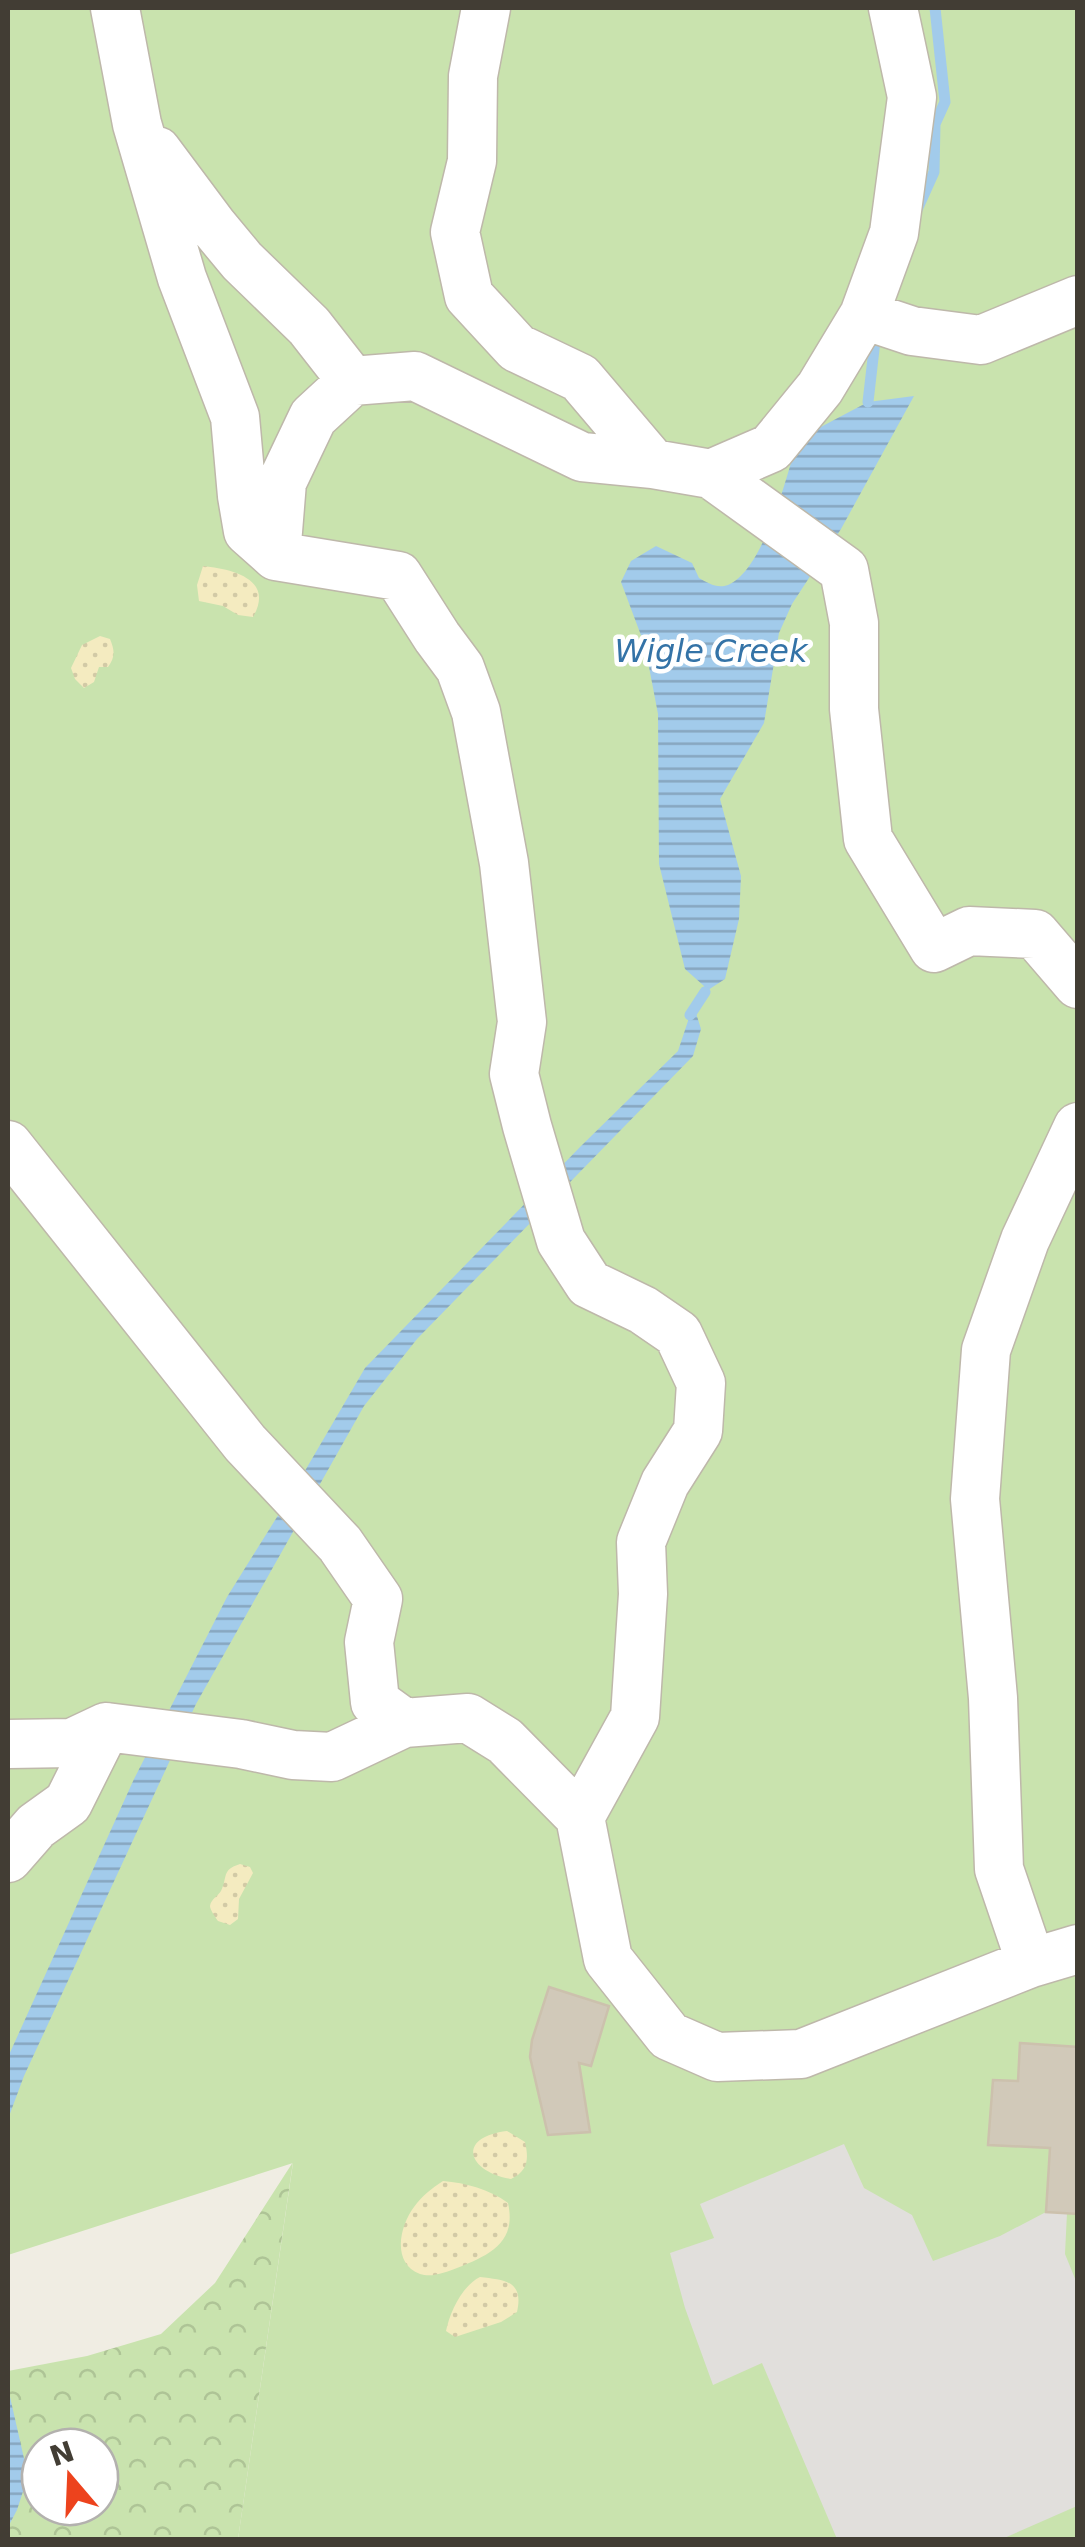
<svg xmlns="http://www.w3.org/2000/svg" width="1085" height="2547" font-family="'DejaVu Sans',sans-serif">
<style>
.grass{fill:#c9e3ae}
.forest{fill:url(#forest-crowns);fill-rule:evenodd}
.sand{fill:url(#sand-dots)}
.parking{fill:#e1dfdc}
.water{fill:url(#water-rules)}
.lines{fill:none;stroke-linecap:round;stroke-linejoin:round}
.stream{stroke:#a2cbeb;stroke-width:11}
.building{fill:#d1c9b9;stroke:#ccc1ad;stroke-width:2.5}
.minor-casing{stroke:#beb8aa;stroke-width:51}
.minor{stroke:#fff;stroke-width:48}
.labels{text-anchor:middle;stroke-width:9;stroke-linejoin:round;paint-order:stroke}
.water-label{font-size:32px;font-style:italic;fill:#3473a7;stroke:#fff}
</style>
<defs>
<pattern id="forest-crowns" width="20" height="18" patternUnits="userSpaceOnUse" patternTransform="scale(2.5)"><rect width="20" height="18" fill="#c9e3ae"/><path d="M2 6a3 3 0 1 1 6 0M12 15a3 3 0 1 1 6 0" fill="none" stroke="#aec496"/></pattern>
<pattern id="sand-dots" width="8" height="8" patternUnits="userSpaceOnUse" patternTransform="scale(2.5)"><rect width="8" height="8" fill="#f4ebc0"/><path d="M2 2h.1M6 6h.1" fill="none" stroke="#d2caa6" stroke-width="1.8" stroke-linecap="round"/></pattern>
<pattern id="water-rules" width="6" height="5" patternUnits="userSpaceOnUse" patternTransform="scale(2.5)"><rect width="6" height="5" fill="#a2cbeb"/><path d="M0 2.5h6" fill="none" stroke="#86a6bf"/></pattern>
</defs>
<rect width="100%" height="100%" fill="#f0ede3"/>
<!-- grass -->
<path class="grass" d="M8,8H1077V2539H238L293,2163L8,2255Z"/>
<!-- forest -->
<path class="forest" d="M293,2162L238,2539L8,2540V2371L87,2356L161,2334L215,2283ZM40,2447H100V2507H40Z"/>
<!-- sand -->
<path class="sand" d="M203,566C232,569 275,579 253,617L238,615L223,606L199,601L197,585Z
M100,636L110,639C115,651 115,657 108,667H99L94,682L84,688L75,679L71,668L82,645Z
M240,1864L250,1867L253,1873L239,1899L238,1919L230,1925L218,1921C216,1918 210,1910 210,1906C211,1899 218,1896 221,1891C228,1877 221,1870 240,1864Z
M507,2131L525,2142C529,2159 528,2171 511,2179C466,2171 457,2137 507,2131Z
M443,2181C466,2183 489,2189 508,2203C517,2243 489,2255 457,2268C446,2272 432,2278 420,2274C391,2263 400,2225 414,2207C422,2196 432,2188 443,2181Z
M480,2277C505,2280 524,2281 517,2312L501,2322L455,2337L446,2331C450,2312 462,2286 480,2277Z"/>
<!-- parking -->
<path class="parking" d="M844,2144L864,2188L912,2215L933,2261L1000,2236L1046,2212L1067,2213L1065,2254L1078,2286L1077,2506L1002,2539H837L762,2363L713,2385L685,2308L670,2253L714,2238L700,2204Z"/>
<!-- water -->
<path class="water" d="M914,396L841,529L792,604L779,633L764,723L720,799L741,876L739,919L725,979L705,992L704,986L685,969L659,864L658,714L645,646L621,582L631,561L656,546L692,563L699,578C708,583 717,589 728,585C764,570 787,475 798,439L868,402Z
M696,1013L701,1029L693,1056L417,1339L364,1406L196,1704L24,2076L8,2119V2057L134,1779L227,1597L292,1493L365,1368L581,1146L678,1051L690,1015Z
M8,2388L28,2476L17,2510L8,2527Z"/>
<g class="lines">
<!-- stream -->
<path class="stream" d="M916,212L934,172L935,124L945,102L935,8
M868,402L876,332
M690,1015L705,992"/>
</g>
<!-- building -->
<path class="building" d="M549,1987L609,2006L591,2066L579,2063L590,2132L548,2135L530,2057L532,2040Z
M1020,2043L1078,2047V2214L1046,2212L1050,2148L988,2145L993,2080L1018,2081Z"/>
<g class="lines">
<defs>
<path id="minor" d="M115,8L137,124L182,278L235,417L242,496L248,531L276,556L398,576L437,637L460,668L476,712L504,863L522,1022L514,1074L527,1126L561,1241L589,1284L643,1310L678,1334L701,1383L698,1431L665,1483L641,1542L643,1594L635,1717L580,1817
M486,8L473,76L472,161L455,232L469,296L517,348L580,378L653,464L711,474L844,570L854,623V709L868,839L934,948L969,931L1035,934L1078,984
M157,151L213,226L242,261L309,326L352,381
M864,315L912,331L981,340L1078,300
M711,474L771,448L820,388L864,315L894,233L912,97L893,8
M276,556L282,482L313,417L352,381L415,376L582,457L653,464
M8,1145L245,1443L340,1544L378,1599L369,1642L375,1702L404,1723
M8,1744L72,1743L106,1727
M8,1858L36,1826L68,1803L106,1727L241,1744L293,1755L332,1757L404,1723L468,1718L505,1741L580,1817L608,1959L669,2036L717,2057L801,2054L1031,1963L1078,1949
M1031,1963L999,1869L993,1698L975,1499L986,1350L1025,1240L1078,1127"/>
</defs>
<!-- minor casing -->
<use href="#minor" class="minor-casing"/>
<!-- minor -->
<use href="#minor" class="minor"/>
</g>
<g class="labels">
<!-- water labels -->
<g class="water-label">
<text x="711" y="662">Wigle Creek</text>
</g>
</g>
<!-- border -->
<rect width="1085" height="2547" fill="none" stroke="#423d34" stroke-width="20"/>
<!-- north arrow -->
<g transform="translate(70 2477) rotate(341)"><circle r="48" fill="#ffffff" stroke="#b3b1ae" stroke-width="2.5"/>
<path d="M0-8L18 38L0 25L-18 38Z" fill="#ed431d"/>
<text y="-15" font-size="28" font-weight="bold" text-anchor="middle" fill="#423d34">N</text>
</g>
</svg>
